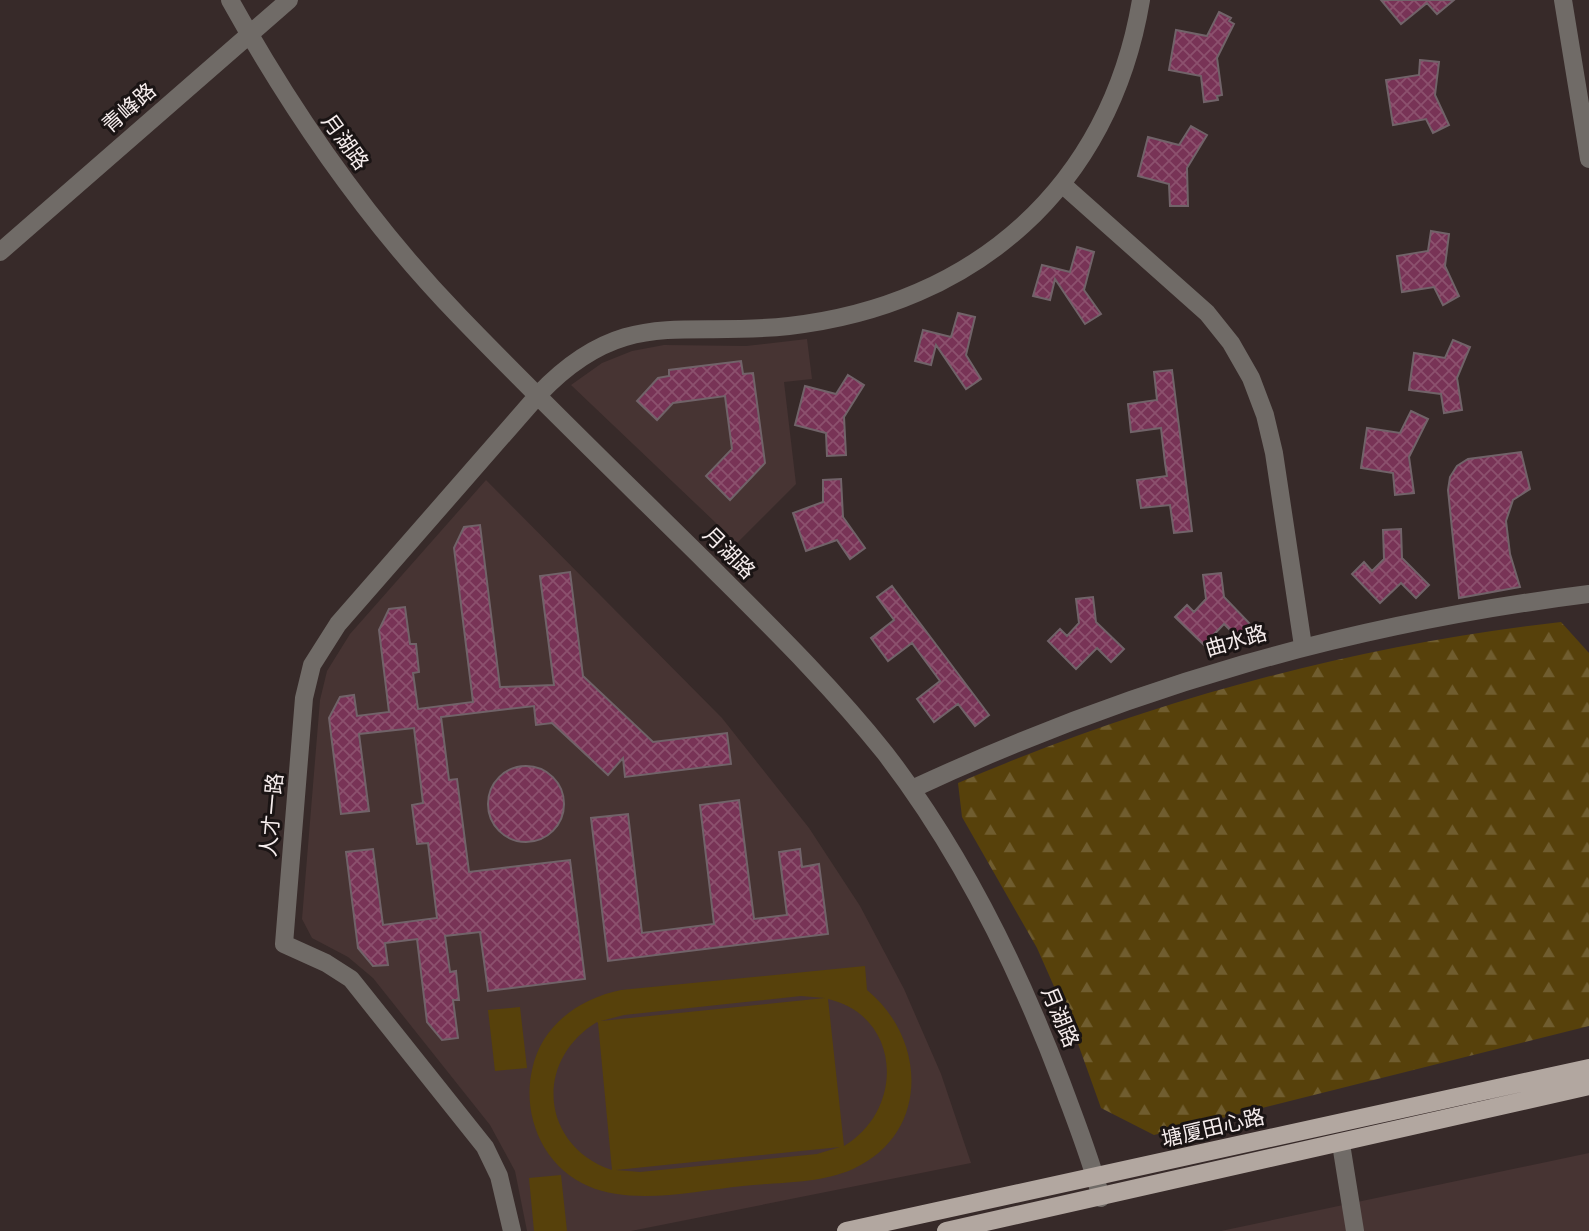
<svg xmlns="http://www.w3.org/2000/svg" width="1589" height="1231" font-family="'Titillium Web','Noto Sans SC',sans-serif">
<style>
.built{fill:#473433}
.forest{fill:url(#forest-firs)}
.park{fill:#57410b;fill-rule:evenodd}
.building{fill:url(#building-cross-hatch);stroke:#716369;stroke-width:2}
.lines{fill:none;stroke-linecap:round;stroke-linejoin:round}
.minor{stroke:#706b67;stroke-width:18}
.major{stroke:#b2a7a0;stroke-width:18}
.labels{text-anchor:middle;stroke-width:6;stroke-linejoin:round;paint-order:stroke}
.street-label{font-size:21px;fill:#f5ecec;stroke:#1a1414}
</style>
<defs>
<pattern id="forest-firs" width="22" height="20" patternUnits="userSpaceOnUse" patternTransform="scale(1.75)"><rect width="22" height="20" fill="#57410b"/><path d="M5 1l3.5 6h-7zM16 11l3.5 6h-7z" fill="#705d2f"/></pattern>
<pattern id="building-cross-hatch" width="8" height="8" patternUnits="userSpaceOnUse" patternTransform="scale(1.75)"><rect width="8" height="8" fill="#783356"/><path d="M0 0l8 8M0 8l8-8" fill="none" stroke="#8c516e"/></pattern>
</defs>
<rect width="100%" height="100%" fill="#372a29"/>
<!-- built -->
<path class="built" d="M807,339L812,379L784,382L796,484L737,543L571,385L602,363L632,351L664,345L746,346Z
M486,480L722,718L809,828L860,906L904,989L941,1074L971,1163L631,1231H527L515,1171L490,1125L373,978L348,957L312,938L302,919L320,700L327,671L350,634Z
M1589,1153V1231H1221Z"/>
<!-- forest -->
<path class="forest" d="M1561,622L1589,653V1026L1154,1135L1101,1108L1072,1027L1037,948L962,817L958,783C1152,700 1352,646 1561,622Z"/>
<!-- park -->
<path class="park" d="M865,966L867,990C927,1039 930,1134 853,1169C820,1184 778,1182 743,1186C675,1193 587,1218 544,1147C531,1124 526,1097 532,1070C541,1026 578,999 621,990ZM801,996L825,998L601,1021L624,1015ZM828,999C902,1016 905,1110 844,1146ZM597,1022L598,1023L612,1170C541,1146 533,1061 597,1022ZM840,1147L817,1154L640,1172L616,1170Z
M520,1007L527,1068L495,1071L488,1010Z
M561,1175L567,1231H534L529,1178Z"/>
<!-- building -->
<path class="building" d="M1381,0H1454L1437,14L1427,3L1401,24Z
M1219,12L1231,18L1229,21L1234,24L1217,58L1222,95L1217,96L1218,100L1204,102L1201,76L1169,70L1176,30L1207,36Z
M1420,60L1439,62L1435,95L1449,125L1433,133L1426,119L1393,125L1386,80L1419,75Z
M1191,126L1207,135L1187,168L1188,206H1170L1169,184L1138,176L1148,137L1179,145Z
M1431,231L1449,234L1445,266L1459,296L1443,305L1434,287L1402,292L1397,256L1428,251Z
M1077,247L1094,252L1084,290L1101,314L1085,324L1055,279L1050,300L1033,296L1042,265L1070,272Z
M958,313L975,317L966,355L981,379L966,389L936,345L931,365L915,361L923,330L951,337Z
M1453,340L1470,347L1457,378L1462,410L1444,413L1441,394L1409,390L1414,353L1445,358Z
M741,361L743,374L753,373L765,463L730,500L706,476L732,449L725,396L673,403L657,420L637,401L658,378L669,376V370Z
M1172,370L1192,531L1174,533L1170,505L1141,508L1137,480L1167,476L1165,463L1161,428L1131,432L1128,404L1157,400L1154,372Z
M848,375L864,385L844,417L846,455L827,456L826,433L795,425L805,386L836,394Z
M1411,411L1428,419L1409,457L1414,493L1395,495L1393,473L1361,468L1367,428L1400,433Z
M1521,452L1530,489L1513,500L1506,521L1510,554L1520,587L1459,598L1448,490L1450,477L1457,466L1468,459Z
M841,479L843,517L865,548L850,559L837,540L806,551L793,513L823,502V480Z
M480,525L500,687L554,685L540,576L570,572L583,676L653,742L727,733L731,764L625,777L623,758L608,775L552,723L536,725L534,706L441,717L449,780L457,779L469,872L570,860L585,979L488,991L480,932L445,936L450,972L456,971L459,1000H453L458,1038L442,1040L427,1022L417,939L385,943L388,965L373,966L358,948L346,852L373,849L383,925L437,918L428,843L417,844L412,805L423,803L414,728L359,734L369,811L341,814L329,718L340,697L354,695L357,716L389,712L379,630L389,609L405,607L410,644H416L419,672L413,673L418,709L473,702L454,548L464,527Z
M1401,529L1402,558L1429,585L1416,598L1401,583L1380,603L1352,574L1364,562L1372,571L1384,559L1383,530Z
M1221,573L1224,597L1251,625L1238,638L1224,624L1204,645L1175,617L1187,605L1194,612L1206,599L1203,575Z
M892,586L989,715L975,726L958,704L934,722L917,699L940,681L912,643L888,661L871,638L894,620L877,597Z
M1093,597L1096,622L1124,649L1111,662L1097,648L1076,669L1048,641L1060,629L1067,636L1079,623L1076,599Z
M488 804a38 38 0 1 1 76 0a38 38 0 1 1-76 0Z
M739,800L754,919L787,915L779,852L800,849L802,867L819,864L828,934L608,961L591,818L628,814L642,933L714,924L700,805Z"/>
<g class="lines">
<!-- minor -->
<path class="minor" d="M230,0C294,115 367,221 459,316C539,399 623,480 705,561C767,623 830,684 885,753C962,853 1018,967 1062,1084C1076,1122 1091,1159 1101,1198
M1563,0L1589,159
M1062,184L1207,313L1231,343L1251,378L1265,415L1274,453L1303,646
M0,252L289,0
M912,789C1131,687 1349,624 1589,594
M1341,1144L1355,1231
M512,1231L499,1176L485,1147L351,979L326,963L284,944L304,698L312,665L338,624L539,394C624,305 682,338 789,326C975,305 1110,186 1141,0"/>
<!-- major -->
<path class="major" d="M846,1231L1589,1068
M946,1231L1589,1086"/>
</g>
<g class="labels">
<!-- street labels -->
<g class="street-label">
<text transform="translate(129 108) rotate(-41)" y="7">青峰路</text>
<text transform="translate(345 142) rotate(54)" y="7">月湖路</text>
<text transform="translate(729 553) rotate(45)" y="7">月湖路</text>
<text transform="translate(1236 641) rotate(-16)" y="7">曲水路</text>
<text transform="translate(272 815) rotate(-85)" y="7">人才一路</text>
<text transform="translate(1060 1017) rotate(67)" y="7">月湖路</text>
<text transform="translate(1213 1128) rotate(-13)" y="7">塘厦田心路</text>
</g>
</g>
</svg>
